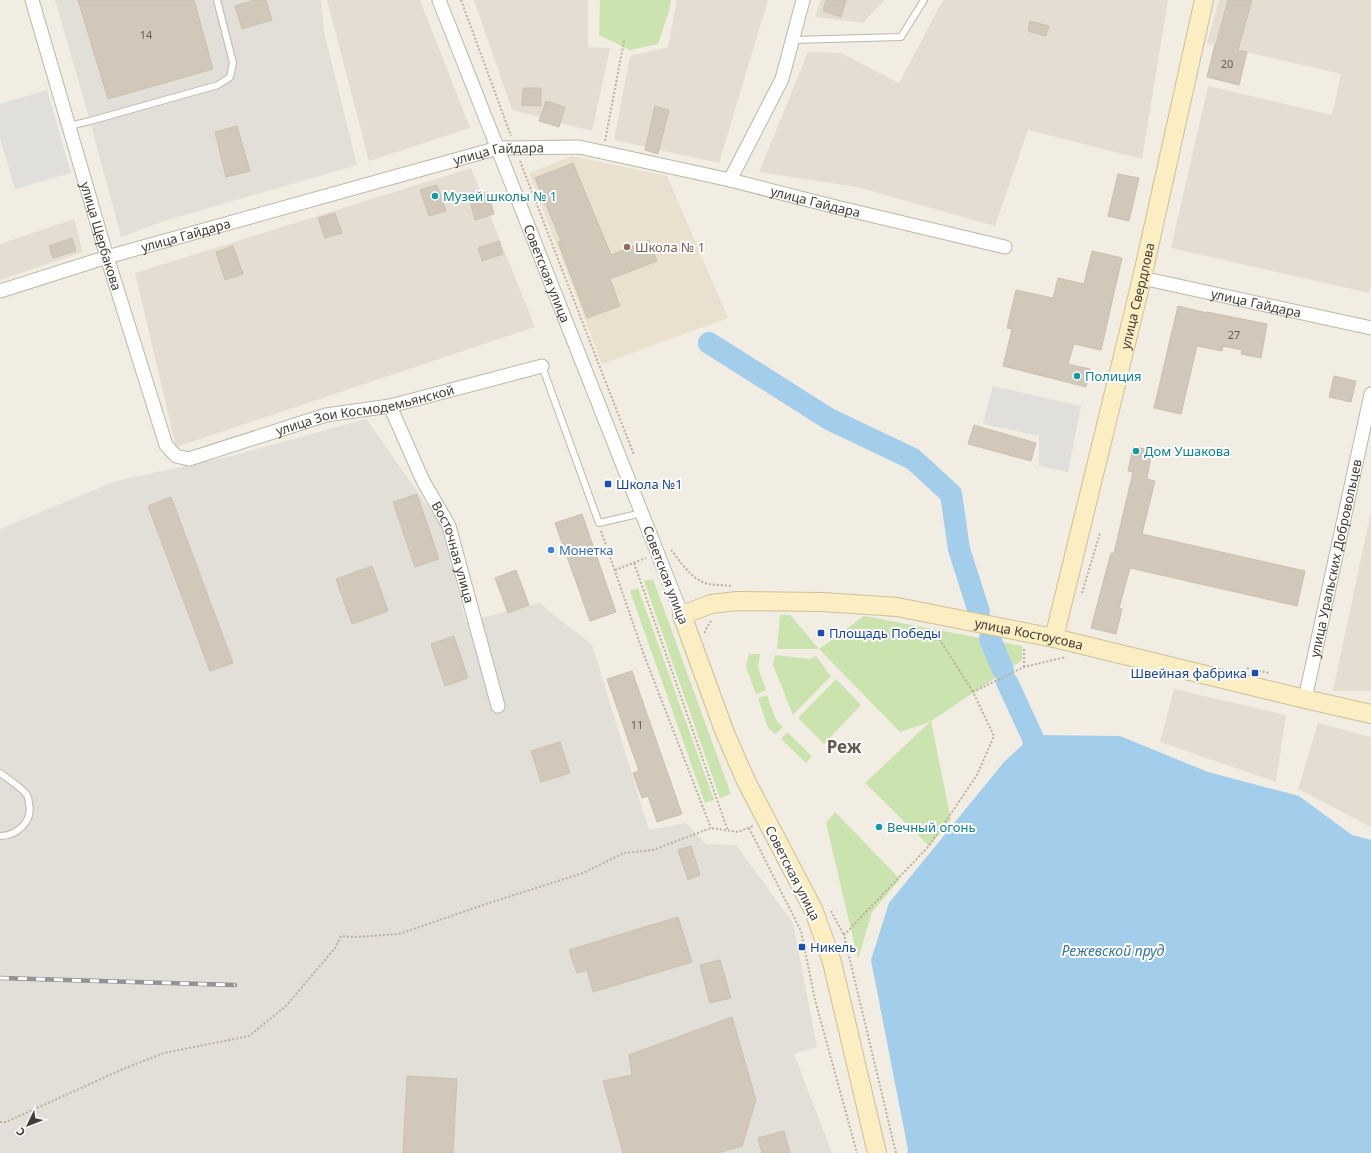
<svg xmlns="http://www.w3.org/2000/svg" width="1371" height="1153" font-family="'Noto Sans',sans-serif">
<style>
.residential{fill:#e4ded2}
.industrial{fill:#e2ded8}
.education{fill:#e9e1ce}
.green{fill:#cbe3ae}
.parking{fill:#e1dfdc}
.water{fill:#a2cdeb}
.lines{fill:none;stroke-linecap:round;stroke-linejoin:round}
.river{stroke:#a2cdeb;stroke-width:22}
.building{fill:#d1c8b9;stroke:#ccc0ad}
.lane-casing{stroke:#beb7aa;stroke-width:8}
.street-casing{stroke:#beb7aa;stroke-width:15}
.secondary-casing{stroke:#cec096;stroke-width:20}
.path{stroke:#bcb099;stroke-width:2;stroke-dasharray:2 2;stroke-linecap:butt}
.lane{stroke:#fff;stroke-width:6}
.street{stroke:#fff;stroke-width:13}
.secondary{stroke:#fbeec3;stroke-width:18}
.rail-casing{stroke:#939393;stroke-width:4.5}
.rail{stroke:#fff;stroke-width:3;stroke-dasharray:9;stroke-linecap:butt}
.culture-dot{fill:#0f9aa8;stroke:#fff;stroke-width:1.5}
.education-dot{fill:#8d6e63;stroke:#fff;stroke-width:1.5}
.transit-dot{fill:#1a4fb4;stroke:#fff;stroke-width:1.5}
.shop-dot{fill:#3f7fe0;stroke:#fff;stroke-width:1.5}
.labels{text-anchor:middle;stroke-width:4;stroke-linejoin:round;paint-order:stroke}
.number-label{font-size:11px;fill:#666055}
.street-label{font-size:13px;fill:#423d34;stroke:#fff}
.culture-label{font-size:13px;fill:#0d838f;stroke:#fff;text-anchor:start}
.education-label{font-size:13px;fill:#785e54;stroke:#fff;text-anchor:start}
.transit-label{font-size:13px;fill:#164399;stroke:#fff;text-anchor:start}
.shop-label{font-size:13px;fill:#366cbe;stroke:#fff;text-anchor:start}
.water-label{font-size:14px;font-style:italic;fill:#3476a7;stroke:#fff}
.district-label{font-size:17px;font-weight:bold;fill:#645a4c;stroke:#fff}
</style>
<rect width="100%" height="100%" fill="#f1ede3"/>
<!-- residential -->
<path class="residential" d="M327,0H420L470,128L369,161Z
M474,0H588V47L610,48L592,131L512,110Z
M677,0H768L719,163L614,140L630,56L668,47Z
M821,0H884L863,23L815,17Z
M943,0H1168L1142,159L1028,130L995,226L857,187L759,172L808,52L841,53L899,83Z
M1219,0H1371V285L1369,293L1171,248L1208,86L1332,115L1341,74L1207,43Z
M471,168L535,327L176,447L135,273Z
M74,219L83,252L0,280V244Z
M1371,511V691H1333Z
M1174,689L1286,715L1276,782L1160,742Z
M1318,723L1371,737V827L1298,789Z"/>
<!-- industrial -->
<path class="industrial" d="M55,0H321L324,32L357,165L164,221L121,237L90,121Z
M366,419L441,525L466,622L539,603L592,645L649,830L686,823L706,844L736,845L793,923L817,1047L794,1054L832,1153H0V529L116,481L231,456Z"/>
<!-- education -->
<path class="education" d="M572,156L667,176L728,318L602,364L529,173Z"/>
<!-- green -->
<path class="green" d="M600,0H671L669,11L658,44L630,50L599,35Z
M653,579L731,794L720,798L644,581Z
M638,588L714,800L705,803L630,591Z
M780,615H790L819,649L864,616L1022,646V660L931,721L951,820L929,846L865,783L930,722L900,732L819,649H777Z
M749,654H760L758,667L766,690L756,694L746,667Z
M775,655L810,659L816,656L831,676L793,715L773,665Z
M836,679L861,705L824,744L798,718Z
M767,695L776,720L783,727L775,734L768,728L758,698Z
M787,732L812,756L806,763L781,739Z
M835,812L900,879L872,912L858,959L826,823Z"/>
<!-- parking -->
<path class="parking" d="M47,90L71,173L15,189L0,138V104Z
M993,386L1081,406L1068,472L1039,466V436L983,424Z"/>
<!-- water -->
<path class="water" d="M1033,735L1120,736L1208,772L1299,796L1352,835L1371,840V1153H907L908,1150L871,960L889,903L1004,762Z"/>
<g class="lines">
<!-- river -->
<path class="river" d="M709,343L829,419L913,459L951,494L959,549L979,612
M990,639L1003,670
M1007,682L1032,736L1040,764"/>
</g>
<!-- building -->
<path class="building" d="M78,0H194L213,69L108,99Z
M254,0H266L272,20L242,29L235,6Z
M826,0H846L841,17L823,11Z
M1228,0H1252L1238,50L1247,52L1239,85L1207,77L1215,44H1216Z
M1030,21L1049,26L1046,36L1028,31Z
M523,88H541V106L522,105Z
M546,101L565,107L559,127L539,121Z
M655,106L669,110L658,154L645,150Z
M237,126L250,171L226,177L215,132Z
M573,163L611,255L649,240L657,261L610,279L620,306L587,318L558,242L561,241L535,178Z
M1118,174L1139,178L1129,221L1108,216Z
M437,185L446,211L429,216L420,190Z
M488,192L494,214L475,220L469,198Z
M335,213L342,233L325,238L318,218Z
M72,238L76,251L53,258L49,246Z
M499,241L503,254L482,261L478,248Z
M233,246L243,274L225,280L216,252Z
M1092,251L1122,258L1101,350L1074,344L1068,364L1090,369L1086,387L1003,366L1012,329L1007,328L1016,290L1053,298L1058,278L1084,284Z
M1178,306L1207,313V312L1267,324L1261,358L1241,354L1242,350L1223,346L1222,351L1197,346L1181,414L1154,408Z
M1334,376L1356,381L1351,402L1329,397Z
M974,425L1036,443L1031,461L968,444Z
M1133,447L1152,450L1147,479L1155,481L1142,534L1305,571L1297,606L1130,568L1119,608L1122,609L1116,634L1091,628L1111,553H1114L1133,472L1128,471Z
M417,494L439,559L415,567L393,502Z
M171,497L233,663L210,671L148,506Z
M582,514L616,612L590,621L555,523Z
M372,566L388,611L352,624L336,579Z
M516,570L529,605L508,613L495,578Z
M454,636L468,678L445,686L431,644Z
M632,671L682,814L657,822L648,796L642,798L633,773L639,771L607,679Z
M560,742L570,773L541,782L531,751Z
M691,846L700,875L688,880L678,850Z
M678,917L692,962L593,992L587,970L577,973L569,950Z
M720,960L731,998L710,1003L700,965Z
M732,1017L756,1100L742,1146L718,1153H623L603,1081L632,1075L629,1055Z
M407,1076L457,1079L453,1153H403Z
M784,1131L790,1153H762L758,1138Z"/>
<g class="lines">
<defs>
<path id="lane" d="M792,40L901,37L924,0
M69,126L90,121L218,85L230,77L233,63L217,0
M542,366L599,523L642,513
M0,773C7,778 22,788 27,795C28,797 29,801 29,804C33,821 17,836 0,836"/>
<g id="street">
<path id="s1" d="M32,0L107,257L166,445L176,456L189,459L326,415L390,406L542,366"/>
<path id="s2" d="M439,0L682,615"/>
<path d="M730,180L782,79L803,0"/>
<path id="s3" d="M1142,278L1371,328"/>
<path id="s4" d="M0,291L107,257L498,148L579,147L730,180L832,206L1005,247"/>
<path id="s5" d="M390,406L423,481L449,526L498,706"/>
<path id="s6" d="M1305,699L1371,394"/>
</g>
<g id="secondary">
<path id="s7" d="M1054,638L1142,278L1204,0"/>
<path id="s8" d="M877,1153L832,962L814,911L746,781L725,733L682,615L711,604L737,601L823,602L897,607L1054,638L1305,699L1371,714"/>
</g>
</defs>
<!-- lane casing -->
<use href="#lane" class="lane-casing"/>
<!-- street casing -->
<use href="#street" class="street-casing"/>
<!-- secondary casing -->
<use href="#secondary" class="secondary-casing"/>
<!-- path -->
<path class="path" d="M461,0L511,136
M605,141L624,41
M520,161L634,455
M601,531L644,655L711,828
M671,550C681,562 692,581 709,584C716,585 724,585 731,586
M634,563L728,831
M615,570L646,558
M1082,593L1100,533
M933,629L973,692
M705,633V631L711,621
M1024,667V648
M1247,668L1269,673
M749,828L801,931L815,1000L857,1153
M831,911L844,935
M0,1122H6L123,1069L164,1053L249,1036L286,1006L335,948L341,936L355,937L399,934L486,904L583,873L624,853L653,850L711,828L738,832L753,826
M896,1153L844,935L929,846L977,775L994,736L973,692L1024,667L1066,657"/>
<!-- lane -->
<use href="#lane" class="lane"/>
<!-- street -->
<use href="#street" class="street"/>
<!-- secondary -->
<use href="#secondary" class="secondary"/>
<defs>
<path id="rail" d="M0,978L235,985"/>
</defs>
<!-- rail casing -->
<use href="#rail" class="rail-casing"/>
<!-- rail -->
<use href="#rail" class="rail"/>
</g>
<!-- markers -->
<g class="culture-dot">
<circle cx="435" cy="196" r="4"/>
<circle cx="1077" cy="376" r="4"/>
<circle cx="1136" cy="451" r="4"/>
<circle cx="879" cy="827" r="4"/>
</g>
<circle class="education-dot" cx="627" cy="247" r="4"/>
<g class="transit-dot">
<rect x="604" y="480" width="8" height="8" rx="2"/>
<rect x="817" y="629" width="8" height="8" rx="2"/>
<rect x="1251" y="669" width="8" height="8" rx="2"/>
<rect x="798" y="943" width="8" height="8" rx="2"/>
</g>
<circle class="shop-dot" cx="551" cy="550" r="4"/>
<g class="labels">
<!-- number labels -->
<g class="number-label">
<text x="146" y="39">14</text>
<text x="1227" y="68">20</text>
<text x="1234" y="339">27</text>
<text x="637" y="729">11</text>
</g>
<!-- street labels -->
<g class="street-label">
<text dy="5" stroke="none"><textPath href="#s4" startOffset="518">улица Гайдара</textPath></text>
<text dy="5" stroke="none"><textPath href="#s4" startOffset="842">улица Гайдара</textPath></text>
<text dy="5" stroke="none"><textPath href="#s4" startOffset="194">улица Гайдара</textPath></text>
<text dy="5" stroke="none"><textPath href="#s1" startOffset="246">улица Щербакова</textPath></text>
<text dy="5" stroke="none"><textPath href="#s2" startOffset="294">Советская улица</textPath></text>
<text dy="5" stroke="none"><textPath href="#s7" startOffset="352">улица Свердлова</textPath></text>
<text dy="5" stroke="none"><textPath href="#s3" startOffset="117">улица Гайдара</textPath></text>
<text dy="5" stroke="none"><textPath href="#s1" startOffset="676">улица Зои Космодемьянской</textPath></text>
<text dy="5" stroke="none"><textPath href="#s5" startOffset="160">Восточная улица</textPath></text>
<text dy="5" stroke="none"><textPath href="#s6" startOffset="144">улица Уральских Добровольцев</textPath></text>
<text transform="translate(666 575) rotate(69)" y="5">Советская улица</text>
<text dy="5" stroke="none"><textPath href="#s8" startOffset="927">улица Костоусова</textPath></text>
<text transform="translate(793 873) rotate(63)" y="5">Советская улица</text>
</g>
<!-- culture labels -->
<g class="culture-label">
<text x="443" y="201">Музей школы № 1</text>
<text x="1085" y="381">Полиция</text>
<text x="1144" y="456">Дом Ушакова</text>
<text x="887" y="832">Вечный огонь</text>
</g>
<!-- education labels -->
<g class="education-label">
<text x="635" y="252">Школа № 1</text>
</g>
<!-- transit labels -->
<g class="transit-label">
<text x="616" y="489">Школа №1</text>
<text x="829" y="638">Площадь Победы</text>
<text x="1247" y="678" text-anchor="end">Швейная фабрика</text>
<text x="810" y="952">Никель</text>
</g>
<!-- shop labels -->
<g class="shop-label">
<text x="559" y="555">Монетка</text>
</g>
<!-- water labels -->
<g class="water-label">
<text x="1113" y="956">Режевской пруд</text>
</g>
<!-- district labels -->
<g class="district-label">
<text x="844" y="753">Реж</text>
</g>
</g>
<!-- north arrow -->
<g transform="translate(28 1125) rotate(227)" stroke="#ffffff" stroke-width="3" paint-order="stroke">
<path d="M0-3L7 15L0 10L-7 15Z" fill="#423d34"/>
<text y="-6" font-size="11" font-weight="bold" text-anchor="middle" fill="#423d34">С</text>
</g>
</svg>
